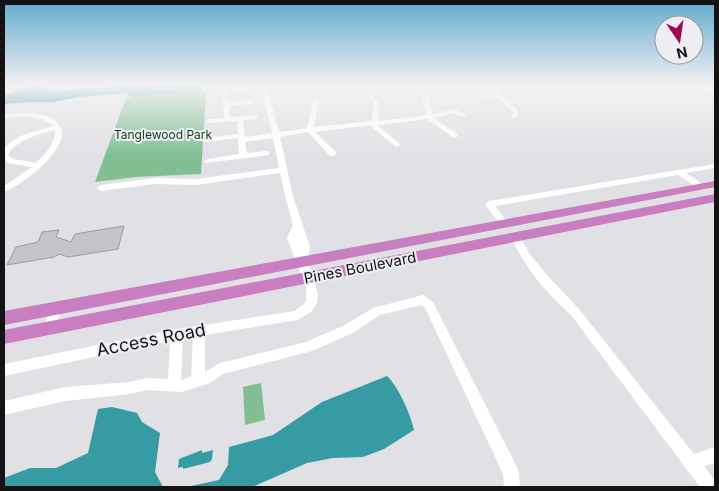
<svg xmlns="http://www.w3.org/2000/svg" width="719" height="491" font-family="Inter,sans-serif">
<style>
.green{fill:#81bf93}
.water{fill:#369ba3}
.building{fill:#c5c5c9;stroke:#9c9ca0}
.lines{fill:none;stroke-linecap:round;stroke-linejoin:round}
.minor{fill:#fff;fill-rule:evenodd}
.highway{fill:#c87ec1;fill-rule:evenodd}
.labels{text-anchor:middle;stroke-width:4;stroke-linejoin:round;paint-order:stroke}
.far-park-label{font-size:12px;fill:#0c3d20;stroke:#eeedf1}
.street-label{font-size:15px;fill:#131314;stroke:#eeedf1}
.near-street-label{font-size:18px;fill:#131314;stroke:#eeedf1}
</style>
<rect width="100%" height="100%" fill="#e1e0e4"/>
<!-- green -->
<path class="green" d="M200,91L206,92L201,174L136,177L95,182L126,98Z
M261,383L265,420L245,425L243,387Z"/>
<!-- water -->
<path class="water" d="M27,86H47L48,89L56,91L111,86H205L200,91L131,97L127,93L79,97L54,102H27L4,104V96Z
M387,376C398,386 411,415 414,430L384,449L363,457L333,458L307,463L252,487H186L219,480L228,465L229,447L273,435L322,402Z
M112,407L137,413L142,422L160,433L155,472L163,487H4V478L30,468H56L88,453L98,409Z
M202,450V453L213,450L212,459L210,462L183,469V467L178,468L179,459Z"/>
<!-- building -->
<path class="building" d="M124,226L118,249L68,257L59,254L54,257L7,265L16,247L38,242L42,232L59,230L56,237L71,242L75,234Z"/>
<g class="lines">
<!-- minor -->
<path class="minor" d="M222,86H228V88L267,86L279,132L307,128L313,101L316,99L319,101L314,127L372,121L373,101L367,95L370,93L379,101V121L426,115L422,98L418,93L421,91L428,97L433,114L454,109L467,115L464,117L453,113L434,118L457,134L458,136L454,138L427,119L379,125L378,126L399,143L400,145L396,147L373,128L372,125L315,132L336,152L337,154L333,156H330L308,132L280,137L293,196L310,247L308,263L314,279L318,295L317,303L312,311L298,320L205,335V372L220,363L306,342L345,325L373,308L423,295L433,302L517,467L519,473L520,487H504L503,474L425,308L421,305L380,315L353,333L312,351L223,374L210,383L182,392L147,390L130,394L66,401L4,415V401L66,387L130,382L147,378L168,379L170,341L4,376V364L177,329L295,311L306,302V287L287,238L293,225L285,196L280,173L196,185L155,184L101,191L97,188L101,185L155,178L196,179L279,168L273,138L245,142L247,153L266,151H269V155L205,163L204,161L208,159L239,154L238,138L204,142L200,140L204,138L238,134L237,121L209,123L206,121L209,119L224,118ZM261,88L272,133L245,137L243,120L256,119L259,117L256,115L230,117L229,106L252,104L255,102L252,100L229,102L228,91ZM193,337L191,377L181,380L183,338Z
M487,86H493L519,112L516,118H512L513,112L498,98H479V96L481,95L495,94Z
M700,86H707L715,90V94Z
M21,113C33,113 53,114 60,126C73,147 21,186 4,192V186L32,167L8,163L4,159C4,155 3,151 5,148C15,134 38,131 53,126C40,114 20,116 4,118V114ZM55,130C56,143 45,154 36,163L13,159L8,155C17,139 38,135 55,130Z
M715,164V168L686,173L704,185L705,187L701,190L678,175L495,206L509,224L504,227L501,226L485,204L489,201Z
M516,234L519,235L529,253L546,274L579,309L694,454L715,447V463L704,466L715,481V487H700L571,315C547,294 524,267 511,237Z
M56,304L60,306L62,309L53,332L49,333L45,332L43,328L52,306Z"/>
<!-- highway -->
<path class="highway" d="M715,181V187L4,325V311Z
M715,194V202L4,344V330Z"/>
</g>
<!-- sky -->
<linearGradient id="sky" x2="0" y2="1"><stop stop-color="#61aacc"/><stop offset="0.55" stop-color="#f2f1f3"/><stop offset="1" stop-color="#f2f1f3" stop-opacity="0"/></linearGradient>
<rect width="719" height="155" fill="url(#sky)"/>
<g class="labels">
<!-- far-park labels -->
<g class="far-park-label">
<text x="163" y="139">Tanglewood Park</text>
</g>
<!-- street labels -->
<g class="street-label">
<text transform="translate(360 268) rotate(-11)" y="5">Pines Boulevard</text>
</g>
<!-- near-street labels -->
<g class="near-street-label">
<text transform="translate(151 340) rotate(-11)" y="6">Access Road</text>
</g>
</g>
<!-- border -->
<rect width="719" height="491" fill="none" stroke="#131314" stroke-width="10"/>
<!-- north arrow -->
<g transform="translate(679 40) rotate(167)"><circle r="24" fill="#eeedf1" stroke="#969699"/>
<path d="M0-4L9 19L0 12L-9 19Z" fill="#9b0957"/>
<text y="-8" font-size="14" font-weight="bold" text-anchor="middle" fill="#131314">N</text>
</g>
</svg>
